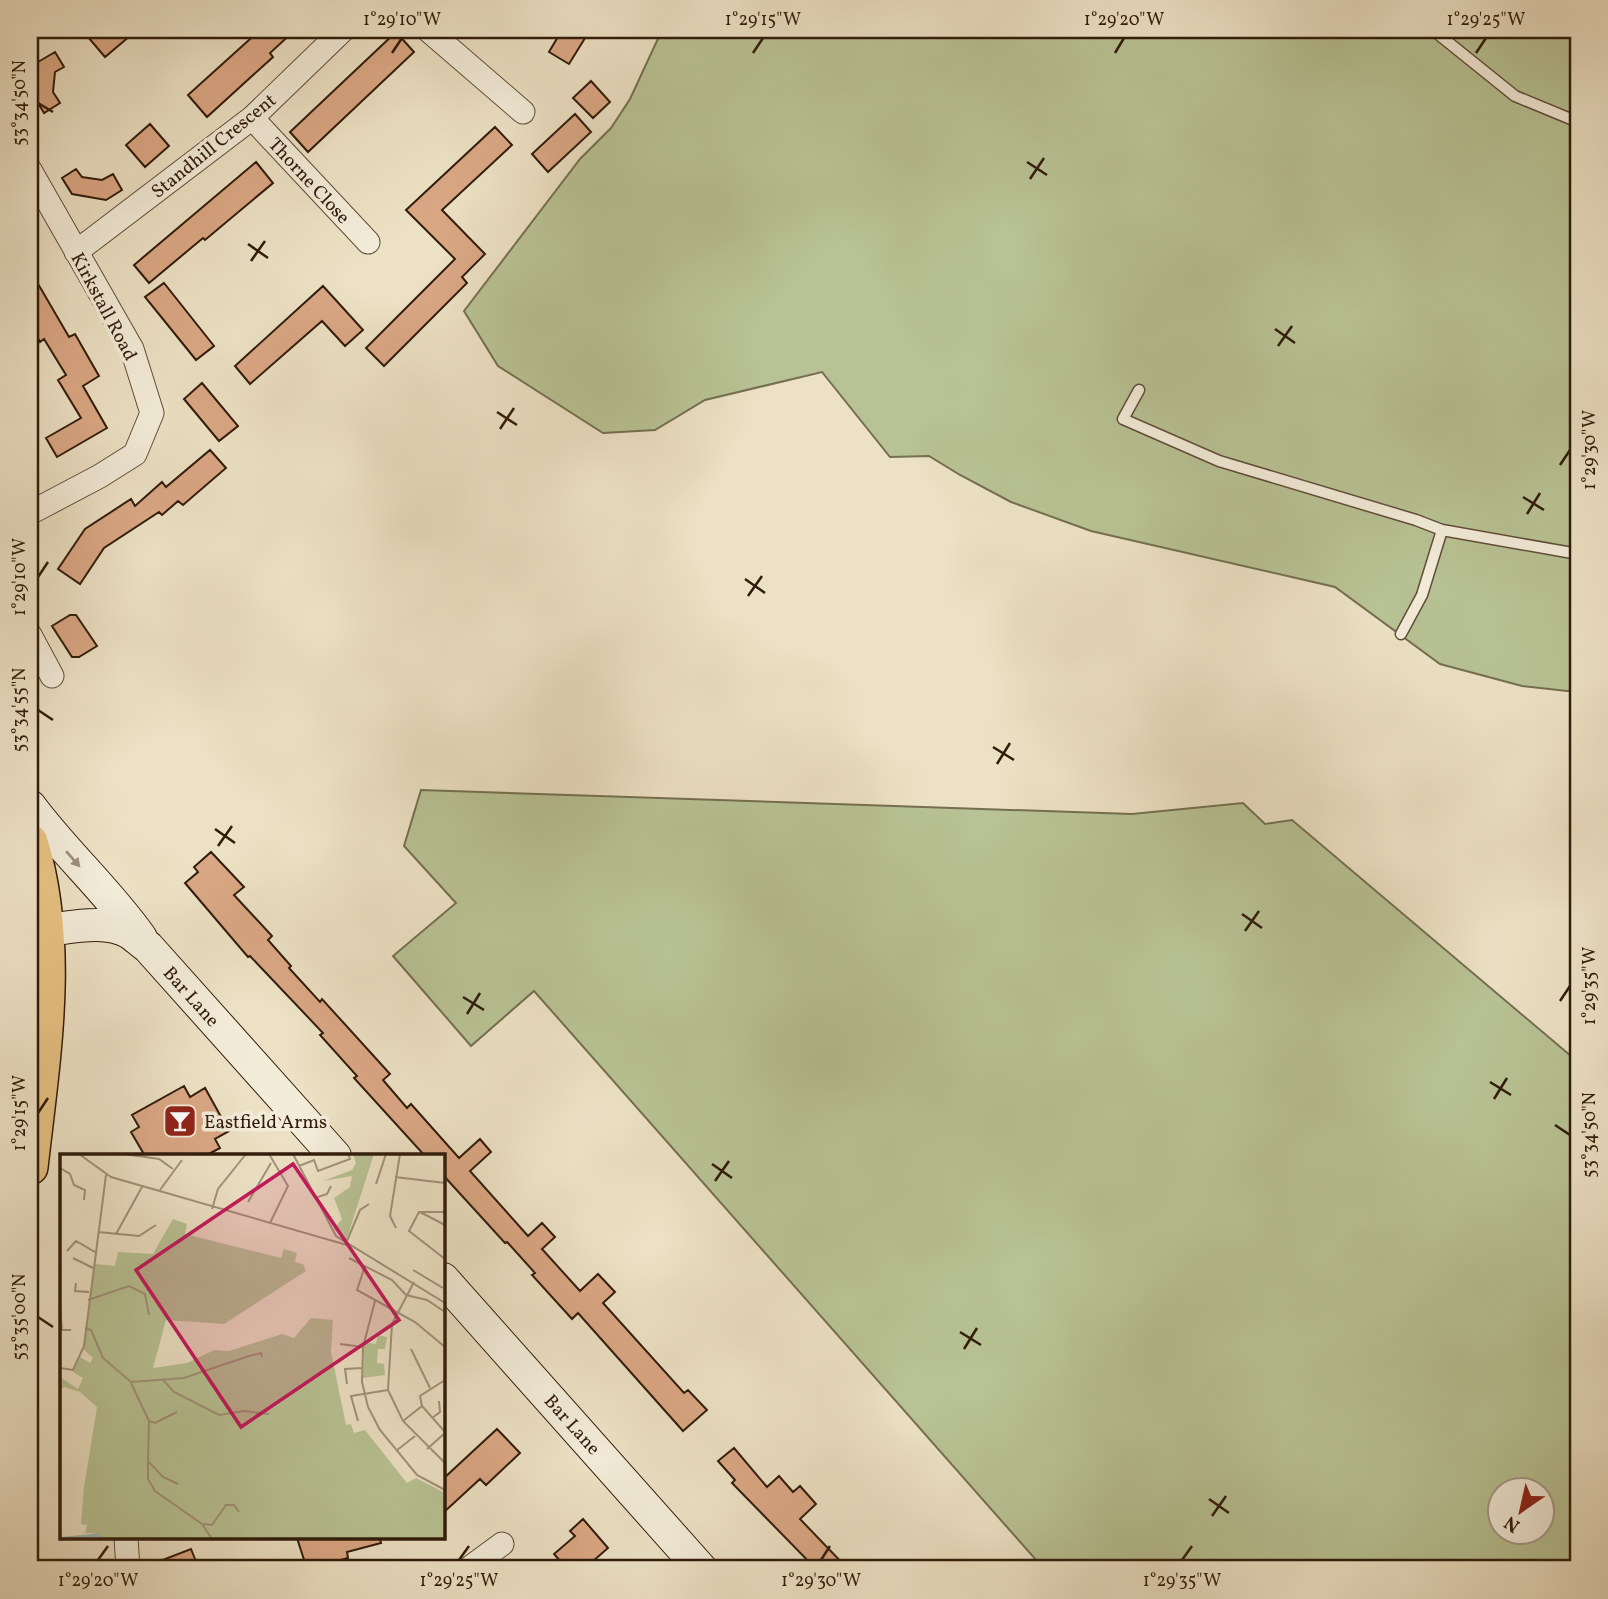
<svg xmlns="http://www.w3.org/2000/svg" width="1608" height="1599" font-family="Vollkorn,serif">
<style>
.green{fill:#b8c294;stroke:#746f50;stroke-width:2;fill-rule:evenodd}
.building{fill:#daa784;stroke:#311c0b;stroke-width:2}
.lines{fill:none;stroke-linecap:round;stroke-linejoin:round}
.service-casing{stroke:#604d39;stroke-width:13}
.minor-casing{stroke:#604d39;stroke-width:25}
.secondary-casing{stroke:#311c0b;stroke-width:34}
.primary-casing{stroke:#311c0b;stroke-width:38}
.service{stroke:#f3ecd9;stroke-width:10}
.minor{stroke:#f3ecd9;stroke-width:23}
.secondary{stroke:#f3ecd9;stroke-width:32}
.primary{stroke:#e6c082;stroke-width:35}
.oneway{fill:#9c8e7c}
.ticks{fill:none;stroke:#311c0b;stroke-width:2.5}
.labels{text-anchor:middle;stroke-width:7;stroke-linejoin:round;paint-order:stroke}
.street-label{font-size:19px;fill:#311c0b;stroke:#f3ecd9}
.poi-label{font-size:19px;fill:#311c0b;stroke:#f3ecd9;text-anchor:start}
.inset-river{fill:none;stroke:#99bdb7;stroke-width:3.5}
.inset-road{fill:none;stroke:#a1927a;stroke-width:2}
.view{fill:#c2185b;fill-opacity:0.15;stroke:#c2185b;stroke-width:3.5}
.inset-edge{fill:none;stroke:#311c0b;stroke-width:3.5}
.neatline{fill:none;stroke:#311c0b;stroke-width:2.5}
.ticks-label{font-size:18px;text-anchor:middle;fill:#311c0b}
</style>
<rect width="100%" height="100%" fill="#ece1c4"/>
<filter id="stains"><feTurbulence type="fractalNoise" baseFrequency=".00286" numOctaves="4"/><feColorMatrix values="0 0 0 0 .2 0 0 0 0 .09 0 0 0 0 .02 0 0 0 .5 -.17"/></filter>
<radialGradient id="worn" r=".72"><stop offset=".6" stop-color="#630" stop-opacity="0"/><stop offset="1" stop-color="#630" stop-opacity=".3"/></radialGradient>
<!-- green -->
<path class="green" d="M662,30H1578V690L1567,691L1522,686L1440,664L1335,587L1091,531L1011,502L960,475L929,456L890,457L822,372L705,400L655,430L603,433L498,366L464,311L580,159L611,128L630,99Z
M421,790L1132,814L1243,803L1265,824L1292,820L1578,1062V1569H1044L534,991L471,1046L393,956L456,903L404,846ZM1500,1490H1542V1532H1500Z"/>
<!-- building -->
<path class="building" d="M82,30H137L105,57Z
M260,30H295L270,53L273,57L207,117L188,95Z
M562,30H590L569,64L549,52Z
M396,32L414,52L308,152L290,132Z
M55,52L64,67L55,72L53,92L60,103L44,113L34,96L38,62Z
M591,81L610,102L593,118L573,98Z
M575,114L591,132L548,172L532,154Z
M150,124L169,146L145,167L126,145Z
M495,127L512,145L442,210L485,254L462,277L467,283L384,366L366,348L455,259L406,210Z
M256,162L273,183L205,240L203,238L149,283L134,265Z
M76,169L82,177L102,180L113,174L122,190L106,200L72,194L62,178Z
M30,270L69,337L75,334L99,376L83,386L107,428L57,457L46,438L81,418L58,380L66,375L44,339L40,342L30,324Z
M164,283L214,346L196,360L145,297Z
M323,286L363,330L345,346L322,321L250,384L235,366Z
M202,383L238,426L219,441L184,399Z
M210,450L226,468L183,505L178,501L162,515L159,512L104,548L80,584L58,569L85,529L131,499L135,506L162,482L166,487Z
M70,615H76L97,646L79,657H72L52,626Z
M211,852L244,887L234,895L272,936L268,940L291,966L289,968L320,1002L322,999L390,1074L383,1080L407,1108L411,1104L459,1158L480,1139L491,1152L470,1171L528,1236L542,1223L555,1237L542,1249L580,1291L598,1274L615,1292L603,1303L684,1393L688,1390L707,1410L683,1431L578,1313L572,1319L532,1275L535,1273L507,1242L505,1243L443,1175V1156H425L354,1078L357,1076L320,1035L323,1033L250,956L248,957L185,883L198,872L194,867Z
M184,1086L190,1097L205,1088L229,1131L215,1139L220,1148L205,1156H145L131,1132L139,1127L132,1115Z
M497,1429L520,1453L486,1485L480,1479L443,1513V1479Z
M734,1448L767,1487L779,1476L793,1492L800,1486L816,1504L800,1519L848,1569H816L732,1483L735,1480L718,1461Z
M583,1519L608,1548L584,1569H567L554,1554L575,1536L570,1531Z
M297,1538H380L381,1543L347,1552L348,1558L307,1569Z
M191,1549L199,1569H143L142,1568Z"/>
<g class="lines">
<defs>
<path id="service" d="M1433,30L1515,96L1578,122
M1139,390L1123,419L1219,461L1416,520L1442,530L1578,554
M1401,634L1422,595L1442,530"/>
<path id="minor" d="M428,30L523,112
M252,118L368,242
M30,170L132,349L152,413L135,454L100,476L30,513
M76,252L252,118L343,30
M30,635L52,676
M126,1538L128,1569
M468,1569L502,1544"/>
<path id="secondary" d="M30,806C64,852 108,891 141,938
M47,930C73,927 107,919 130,933C136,937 142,943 148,947L335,1156
M443,1279L701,1569"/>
<path id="primary" d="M30,842C62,948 42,1060 30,1167"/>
</defs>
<!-- service casing -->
<use href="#service" class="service-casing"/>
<!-- minor casing -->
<use href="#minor" class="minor-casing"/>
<!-- secondary casing -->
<use href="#secondary" class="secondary-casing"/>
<!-- primary casing -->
<use href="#primary" class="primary-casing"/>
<!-- service -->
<use href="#service" class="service"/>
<!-- minor -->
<use href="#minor" class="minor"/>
<!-- secondary -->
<use href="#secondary" class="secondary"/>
<!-- primary -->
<use href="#primary" class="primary"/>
</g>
<!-- one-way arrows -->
<defs><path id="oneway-solid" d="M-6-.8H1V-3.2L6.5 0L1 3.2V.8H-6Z" transform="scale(1.75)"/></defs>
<use class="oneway" href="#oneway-solid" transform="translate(73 859) rotate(49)"/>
<!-- ticks -->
<path class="ticks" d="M392,53L402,38M753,53L763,38M1115,53L1124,38M1476,53L1486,38M38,103L53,112M1027,162L1047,175M1030,179L1044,158M248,244L268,258M251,261L265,241M1275,329L1295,343M1278,346L1292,326M497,412L517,425M500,429L514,408M1560,465L1570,450M1523,497L1544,510M1527,514L1540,493M38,577L48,562M745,579L765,593M748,596L762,576M38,710L53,720M993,747L1014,760M997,764L1010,743M215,829L235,843M218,846L232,826M1242,914L1262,928M1245,931L1259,911M463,997L484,1010M1560,1001L1570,986M467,1014L480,993M1490,1082L1511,1095M1494,1099L1507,1078M38,1113L48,1098M1555,1125L1570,1135M712,1164L732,1178M715,1181L729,1161M38,1317L53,1327M960,1332L981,1345M964,1349L977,1328M1209,1499L1229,1513M1212,1516L1226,1496M98,1560L108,1546M459,1560L469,1546M821,1560L830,1546M1182,1560L1192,1546"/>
<!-- icons -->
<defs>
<symbol id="bar-square" viewBox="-11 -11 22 22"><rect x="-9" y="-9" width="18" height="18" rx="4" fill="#8f2418" stroke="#f3ecd9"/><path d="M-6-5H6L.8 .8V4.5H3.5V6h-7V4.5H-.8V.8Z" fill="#fff"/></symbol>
</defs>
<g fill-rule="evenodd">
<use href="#bar-square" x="161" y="1102" width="38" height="38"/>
</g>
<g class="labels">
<!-- street labels -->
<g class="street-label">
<text transform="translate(213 145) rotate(-39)" y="7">Standhill Crescent</text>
<text transform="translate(310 180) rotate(47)" y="7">Thorne Close</text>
<text transform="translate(105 306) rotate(62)" y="7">Kirkstall Road</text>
<text transform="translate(192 996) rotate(48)" y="7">Bar Lane</text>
<text transform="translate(573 1424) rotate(48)" y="7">Bar Lane</text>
</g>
<!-- poi labels -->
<g class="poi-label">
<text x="204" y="1128">Eastfield Arms</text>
</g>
</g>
<!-- overview -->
<g transform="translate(60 1154)">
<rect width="385" height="385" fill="#ece1c4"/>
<path d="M293,0H314L286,87L274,75L282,65L274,44L290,33L292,22L263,27L292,16L296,9ZM113,65L127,70L125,80L221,104L224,95L237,99L235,108L243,110L246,117L164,170L106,166L93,214L127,209L154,196L169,197L222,180L234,184L251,164L273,166L271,198L286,271L291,270L294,279L305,276L347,329L356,324L385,339V385H43L37,379H25L27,371L21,370L24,333L37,253L20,238L4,233L0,237V223L18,235L23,224L13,218L20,203L30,209L33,204L23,195L35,110L55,112L58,98L93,100ZM318,181L327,183L325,195H318L317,209L324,210L325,221L303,224L304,188L316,190Z" fill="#b8c294"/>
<path class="inset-river" d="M0,385L37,381L42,385"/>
<path class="inset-road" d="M19,0L51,23L287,91M64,0L99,5L113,15M209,0L228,32L210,69M233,0L276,82L385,149M239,12L254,6L258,17L290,5L288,0M0,14L10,20L14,31L25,36L24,46M335,23L385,29M316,30L326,0M100,36L122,6M255,44L267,40L271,32M188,48L211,9M152,55L158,35L186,0M360,58L385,71M385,58H359L349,77L385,105M336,74L330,62L340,0M38,78L79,82L96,71M56,80L82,33M286,89L300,56L309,50M7,97L16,87L35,98M13,104L33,114M289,104L332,126L346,141L367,146L385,158M305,112L297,136L355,168L385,193M353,116L383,134M354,128L332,170L328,236L343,267L385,309M16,129L15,137L29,138M28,146L69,132L85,140L89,161M315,147L303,193L302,228L308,253L320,276L357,321L385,336M0,153L2,176H11M25,174L31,176L43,204L71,228L124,224L189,202L201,199L202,203M280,190L303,193M351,195L370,234M0,214L13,216L24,192L46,21M103,226L114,238L159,261L184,257L209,260M385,226L360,242L362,252L385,278M71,229L89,267L88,307L103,323L118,330M287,230L285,215L302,214M372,264L380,258L379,247M89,267L95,269L117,258M298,267L291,242L328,236M343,267L362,252M367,295L385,279M336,297L355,282M88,308V325L95,337L142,370L152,385M143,370L152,371L166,351H174L179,358"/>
<path class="view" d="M233,10L339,166L181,273L76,116Z"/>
<rect width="385" height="385" class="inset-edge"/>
</g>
<!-- margin -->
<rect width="1608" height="1599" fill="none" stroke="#ece1c4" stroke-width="77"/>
<!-- north arrow -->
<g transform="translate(1521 1511) rotate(214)"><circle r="33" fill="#f3ecd9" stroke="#a59987" stroke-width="2"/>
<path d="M0-5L12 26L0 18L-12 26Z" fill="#8f2418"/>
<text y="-10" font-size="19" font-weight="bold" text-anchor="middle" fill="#311c0b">N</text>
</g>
<rect x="38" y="38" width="1532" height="1522" class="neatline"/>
<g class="ticks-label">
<text x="402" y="25">1°29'10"W</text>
<text x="763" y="25">1°29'15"W</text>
<text x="1124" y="25">1°29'20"W</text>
<text x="1486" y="25">1°29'25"W</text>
<text transform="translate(19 103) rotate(-90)" y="6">53°34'50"N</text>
<text transform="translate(1589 450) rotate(-90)" y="6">1°29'30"W</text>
<text transform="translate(19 577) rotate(-90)" y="6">1°29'10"W</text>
<text transform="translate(19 710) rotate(-90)" y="6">53°34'55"N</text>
<text transform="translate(1589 986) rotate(-90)" y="6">1°29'35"W</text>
<text transform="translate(19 1113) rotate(-90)" y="6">1°29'15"W</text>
<text transform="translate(1589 1135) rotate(-90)" y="6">53°34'50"N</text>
<text transform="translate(19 1317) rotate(-90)" y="6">53°35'00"N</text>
<text x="98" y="1586">1°29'20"W</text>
<text x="459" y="1586">1°29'25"W</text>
<text x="821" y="1586">1°29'30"W</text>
<text x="1182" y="1586">1°29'35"W</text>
</g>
<rect width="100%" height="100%" filter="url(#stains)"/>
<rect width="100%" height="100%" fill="url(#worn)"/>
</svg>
